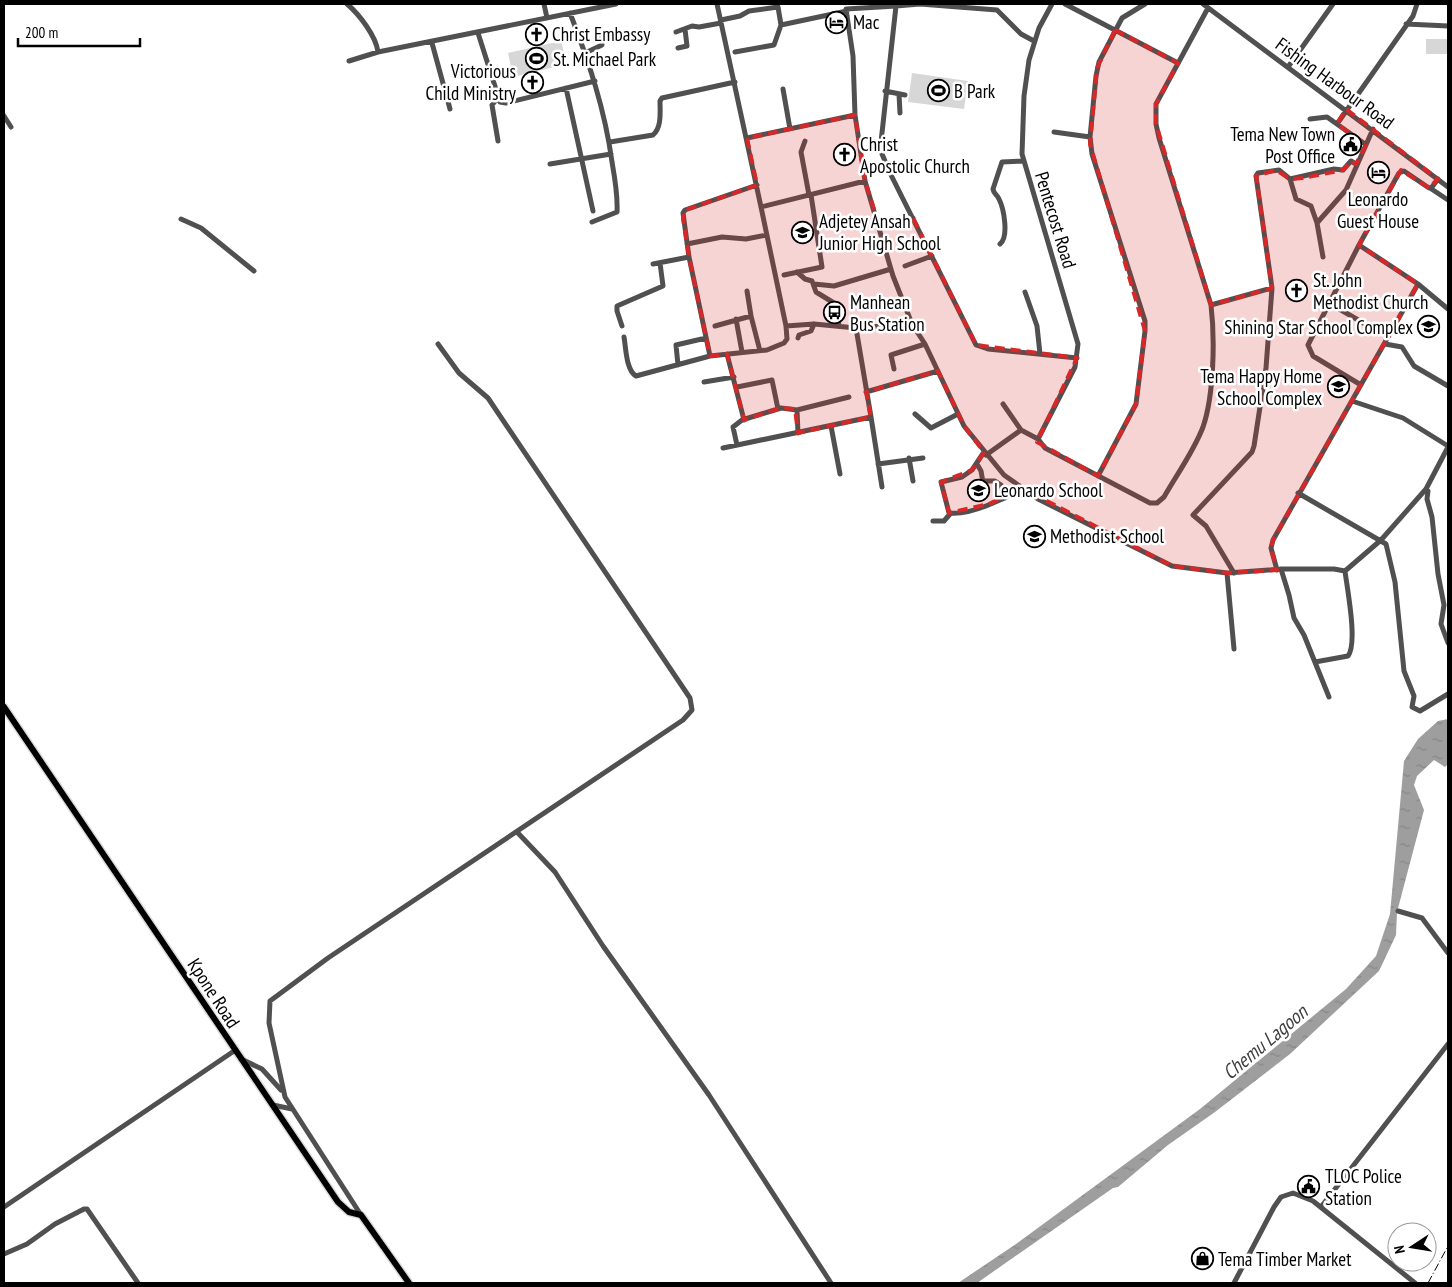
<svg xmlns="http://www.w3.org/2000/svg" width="1452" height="1287" font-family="'PT Sans Narrow',sans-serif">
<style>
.garden{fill:#d7d7d7}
.water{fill:url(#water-ripples)}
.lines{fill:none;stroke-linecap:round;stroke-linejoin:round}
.major-casing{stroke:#dbdbdb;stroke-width:9}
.minor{stroke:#505050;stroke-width:5}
.major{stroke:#000;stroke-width:6}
.rail{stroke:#000;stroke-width:1;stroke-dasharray:8 2.5 1 2.5;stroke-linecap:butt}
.marked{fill:#d62828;fill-opacity:0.2;stroke:#d62828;stroke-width:4;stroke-dasharray:10 6;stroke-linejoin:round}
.labels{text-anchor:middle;stroke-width:5;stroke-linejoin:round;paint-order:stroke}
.poi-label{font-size:19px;fill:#000;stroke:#fff;text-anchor:start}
.street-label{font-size:19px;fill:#000;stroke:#fff}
.water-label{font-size:20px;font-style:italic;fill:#3f3f3f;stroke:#fff}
</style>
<defs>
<pattern id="water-ripples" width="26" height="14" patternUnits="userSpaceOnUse" patternTransform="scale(1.25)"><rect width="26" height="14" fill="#9e9e9e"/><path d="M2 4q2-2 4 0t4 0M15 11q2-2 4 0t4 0" fill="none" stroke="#868686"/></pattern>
</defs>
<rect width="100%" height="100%" fill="#fff"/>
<!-- garden -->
<path class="garden" d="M1426,39H1448V54H1426Z
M561,41L567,64L513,77L508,53Z
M912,73L968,81L964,109L908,102Z"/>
<!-- water -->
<path class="water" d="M1448,719V764L1445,767L1434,760L1417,776L1414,785L1424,810L1397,912L1396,935L1379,971L1290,1054L1215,1112L1168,1145L1118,1187L1113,1188L977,1283H958L1016,1244L1200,1109L1346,989L1376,956L1390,914L1404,761L1418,739L1438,721Z"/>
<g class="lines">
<defs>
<path id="major" d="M4,707L338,1202L349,1212L361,1215L409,1283"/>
</defs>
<!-- major casing -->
<use href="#major" class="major-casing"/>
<!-- minor -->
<path class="minor" d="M347,4C359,14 376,36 378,52
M544,4L547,18
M717,4L761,207L865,181
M1065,4L1178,63
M1203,4L1448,187
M896,6L846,9L853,56L855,115L865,181L893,276L912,324L925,344L964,426L1004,475L1038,499L1172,566L1227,573L1281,569H1334L1345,571L1381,540L1426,489L1448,447
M570,13C589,62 605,110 612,162C615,179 618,195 617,212L592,222
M721,20L740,16L749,11L778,7L781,25L847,11
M1406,24L1448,26
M676,32L692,26L699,27L721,23
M478,33L500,102L506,103L595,81
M1034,41L1021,34L997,10L920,4L896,6L881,142L882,154L891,175L976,345L988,349L1077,358
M432,43L450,109
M678,48L687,46L685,29
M735,52L774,45L781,25
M585,53L602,45L601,35
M349,61L378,52L616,4
M1288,67L1333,4
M566,88L593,211
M783,89L790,129
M885,91L905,95
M899,94L900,113
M497,99L492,105L498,141
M4,116L11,127
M1310,119L1327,117L1365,144
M1337,124L1413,16L1417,4
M1054,132L1090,137
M747,138L855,115
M805,141L801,152L809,195
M610,142L653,135C662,127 660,112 660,101L662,98L735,82
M550,164L611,154
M1290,179L1296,199L1311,206L1317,223
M1430,188L1448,200
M181,219L201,228L254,271
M880,227L913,218
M687,244L722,237L746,239L767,235
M1000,244C1009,237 1004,209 999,199C997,194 994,195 993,189L1002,162L1024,161
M1359,245L1308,345L1313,356L1361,385
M1323,257L1317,223L1346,190L1373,129
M653,264L689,257
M905,266L932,256
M797,272L805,279L812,281L816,292L834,303L839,325
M784,275L822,267L811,195
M814,284L834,286L891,269
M1418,284L1359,245L1399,173L1404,171L1429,188L1432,187L1438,179
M747,291L751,316
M1025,292L1037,326L1040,354
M1329,303L1365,324L1391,333
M1211,305L1272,288L1256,176L1258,173L1279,170L1290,179L1334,169L1343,170L1351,161L1356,164
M736,319L742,352
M622,326L617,311V306L663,286L660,263
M715,326L751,316L760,351
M786,326L814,324L856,328
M624,337C626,348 626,370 636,376L710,356L767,350L784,343L787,339L786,326L761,207
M798,338L799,335L811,331L814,324
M1385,344L1402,347L1414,366L1448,386
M727,354L744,420
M710,356L689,257L683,213L685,210L757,185
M678,365L676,345L706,338
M894,369L891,355L925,344
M704,382L734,377
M737,387L772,380L778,409
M866,392L938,371
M1352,401L1403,418L1448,446
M1003,404L1021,430L1038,439L1045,448L1150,503H1157L1164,497C1177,474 1194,451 1203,427C1214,395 1215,339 1211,305L1159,138L1156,124V104L1208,8
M915,414L931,428L958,414
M871,417L882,487
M831,426L840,474
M798,433L797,410L849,397
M1038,439L1075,367L1078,344L1022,154L1024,96L1029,60L1039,28L1052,4
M737,445L733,427L742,420L781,408L797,410
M723,448L871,417L856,328L912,324
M984,452L972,470L962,477L941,482L949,513C969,516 1005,499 1022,488
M986,455L1021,430
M909,458L913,481
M878,464L923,458
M977,464L981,471L985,494
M1098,476L1136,404L1145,331V321L1092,154L1090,137L1096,76L1099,62L1122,18L1145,4
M983,481H995L1001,485L1005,498
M1426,489L1428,491L1427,499L1432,517L1438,574L1444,605L1441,624L1448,643
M1298,493L1386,544L1395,582L1404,671L1414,696L1412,707L1420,711L1448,694
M933,521H944L950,514
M1281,569L1289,595L1294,618L1304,635L1329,697
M1277,570L1271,548L1273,540L1418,284L1448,309
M1227,573L1234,649
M1234,573L1206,526L1193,515L1252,452L1254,446L1266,368L1272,288
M1315,662L1348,656C1358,643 1347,588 1345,571
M517,832L555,872L603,946L709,1095L831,1283
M1398,911L1422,918L1448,953
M241,1059L262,1069L281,1090
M273,1105L292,1109
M4,1207L234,1051
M1321,1207L1448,1044
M361,1215L285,1097L269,1023L270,1001L328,958L683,720L692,710L690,698L488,398L459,373L438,344
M4,1254L27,1244L55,1224L84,1209H87L138,1283
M1234,1283L1274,1207L1281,1197L1293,1193L1313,1201L1415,1283"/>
<!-- major -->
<use href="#major" class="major"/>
<!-- rail -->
<path class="rail" d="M1428,1283L1448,1246"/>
</g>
<!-- marked area -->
<path class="marked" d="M1115,30L1178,63L1156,104V124L1211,305L1272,288L1256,176L1276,170L1290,179L1303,178L1343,170L1351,161L1356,164L1366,145L1337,124L1346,109L1438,179L1429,188L1401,170L1359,245L1418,284L1273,540L1271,548L1277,570L1227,573L1172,566L1022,488L989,504L949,513L941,482L972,470L984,452L964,426L938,371L866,392L871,417L798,433L795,409L781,408L744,420L727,354L710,356L689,257L683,218L685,210L757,185L747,138L855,115L865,181L880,228L913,218L976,345L1077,358L1037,442L1098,476L1136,404L1145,331L1090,144L1097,68Z"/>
<!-- icons -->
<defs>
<symbol id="hotel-ring" viewBox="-11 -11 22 22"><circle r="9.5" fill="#fff" stroke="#000" stroke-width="1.5"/><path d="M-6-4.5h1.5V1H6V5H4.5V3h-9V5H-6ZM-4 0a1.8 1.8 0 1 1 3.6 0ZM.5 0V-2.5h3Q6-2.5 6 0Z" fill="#000"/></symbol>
<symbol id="church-ring" viewBox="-11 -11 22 22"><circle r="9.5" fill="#fff" stroke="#000" stroke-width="1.5"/><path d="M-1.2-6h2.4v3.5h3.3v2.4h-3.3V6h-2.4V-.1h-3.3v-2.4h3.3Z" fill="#000"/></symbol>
<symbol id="stadium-ring" viewBox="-11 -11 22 22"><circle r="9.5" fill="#fff" stroke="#000" stroke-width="1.5"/><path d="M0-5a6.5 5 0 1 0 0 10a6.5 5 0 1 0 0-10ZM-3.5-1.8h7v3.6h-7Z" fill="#000"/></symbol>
<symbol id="civic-ring" viewBox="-11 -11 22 22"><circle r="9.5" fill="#fff" stroke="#000" stroke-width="1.5"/><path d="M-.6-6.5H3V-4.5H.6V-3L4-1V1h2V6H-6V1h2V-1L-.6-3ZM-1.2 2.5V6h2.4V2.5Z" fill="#000"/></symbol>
<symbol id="school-ring" viewBox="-11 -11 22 22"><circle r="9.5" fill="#fff" stroke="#000" stroke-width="1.5"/><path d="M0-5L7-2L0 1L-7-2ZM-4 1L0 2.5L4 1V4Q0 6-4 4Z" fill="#000"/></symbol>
<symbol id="bus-ring" viewBox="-11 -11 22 22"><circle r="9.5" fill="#fff" stroke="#000" stroke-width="1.5"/><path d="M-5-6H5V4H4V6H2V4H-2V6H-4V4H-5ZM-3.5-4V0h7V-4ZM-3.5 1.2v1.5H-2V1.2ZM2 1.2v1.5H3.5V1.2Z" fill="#000"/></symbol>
<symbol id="shop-ring" viewBox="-11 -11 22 22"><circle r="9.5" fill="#fff" stroke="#000" stroke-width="1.5"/><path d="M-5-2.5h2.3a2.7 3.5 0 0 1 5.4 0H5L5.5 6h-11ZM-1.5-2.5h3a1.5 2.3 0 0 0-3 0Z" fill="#000"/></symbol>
</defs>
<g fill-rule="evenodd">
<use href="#hotel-ring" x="824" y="10" width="25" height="25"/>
<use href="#church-ring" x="524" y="22" width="25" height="25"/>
<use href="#stadium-ring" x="524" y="46" width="25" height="25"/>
<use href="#church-ring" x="520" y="70" width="25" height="25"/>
<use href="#stadium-ring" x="926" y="78" width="25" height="25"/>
<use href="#civic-ring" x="1338" y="132" width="25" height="25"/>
<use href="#church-ring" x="832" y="142" width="25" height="25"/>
<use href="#hotel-ring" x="1366" y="160" width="25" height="25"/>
<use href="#school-ring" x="790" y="220" width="25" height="25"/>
<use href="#church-ring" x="1284" y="278" width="25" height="25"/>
<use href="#bus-ring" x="822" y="300" width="25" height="25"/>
<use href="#school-ring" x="1416" y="314" width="25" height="25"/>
<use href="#school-ring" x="1326" y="374" width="25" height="25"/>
<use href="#school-ring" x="966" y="478" width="25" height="25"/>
<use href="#school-ring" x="1022" y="524" width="25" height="25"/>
<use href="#civic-ring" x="1296" y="1174" width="25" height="25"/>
<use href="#shop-ring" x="1190" y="1246" width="25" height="25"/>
</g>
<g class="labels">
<!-- poi labels -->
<g class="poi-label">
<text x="853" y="29">Mac</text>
<text x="552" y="41">Christ Embassy</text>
<text x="553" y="66">St. Michael Park</text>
<text x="516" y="78" text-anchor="end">Victorious<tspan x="516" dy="22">Child Ministry</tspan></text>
<text x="954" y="98">B Park</text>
<text x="1335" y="141" text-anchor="end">Tema New Town<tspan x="1335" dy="22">Post Office</tspan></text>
<text x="860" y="151">Christ<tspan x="860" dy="22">Apostolic Church</tspan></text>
<text x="1378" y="206" text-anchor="middle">Leonardo<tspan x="1378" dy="22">Guest House</tspan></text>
<text x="819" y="228">Adjetey Ansah<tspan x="819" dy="22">Junior High School</tspan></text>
<text x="1313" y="287">St. John<tspan x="1313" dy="22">Methodist Church</tspan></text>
<text x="850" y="309">Manhean<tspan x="850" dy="22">Bus Station</tspan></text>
<text x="1413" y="334" text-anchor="end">Shining Star School Complex</text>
<text x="1322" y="383" text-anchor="end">Tema Happy Home<tspan x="1322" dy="22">School Complex</tspan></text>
<text x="994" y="497">Leonardo School</text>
<text x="1050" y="543">Methodist School</text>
<text x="1325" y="1183">TLOC Police<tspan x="1325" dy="22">Station</tspan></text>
<text x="1218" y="1266">Tema Timber Market</text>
</g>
<!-- street labels -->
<g class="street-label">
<text transform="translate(1335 83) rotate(36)" y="7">Fishing Harbour Road</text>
<text transform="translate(1056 220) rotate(73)" y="7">Pentecost Road</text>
<text transform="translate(214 993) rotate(57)" y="7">Kpone Road</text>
</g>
<!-- water labels -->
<g class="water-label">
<text transform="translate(1265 1042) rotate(-40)" y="7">Chemu Lagoon</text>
</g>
</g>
<!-- border -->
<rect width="1452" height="1287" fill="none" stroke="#000000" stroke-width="10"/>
<!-- north arrow -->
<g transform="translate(1412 1247) rotate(258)"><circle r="24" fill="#ffffff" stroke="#999999"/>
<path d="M0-4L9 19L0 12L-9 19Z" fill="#000000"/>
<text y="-8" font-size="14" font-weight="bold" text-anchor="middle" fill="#000000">N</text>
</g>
<!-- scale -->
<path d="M18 38v8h122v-8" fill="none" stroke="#000000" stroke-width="2.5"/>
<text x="25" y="38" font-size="15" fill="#000000" stroke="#ffffff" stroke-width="4" paint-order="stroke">200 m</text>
</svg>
